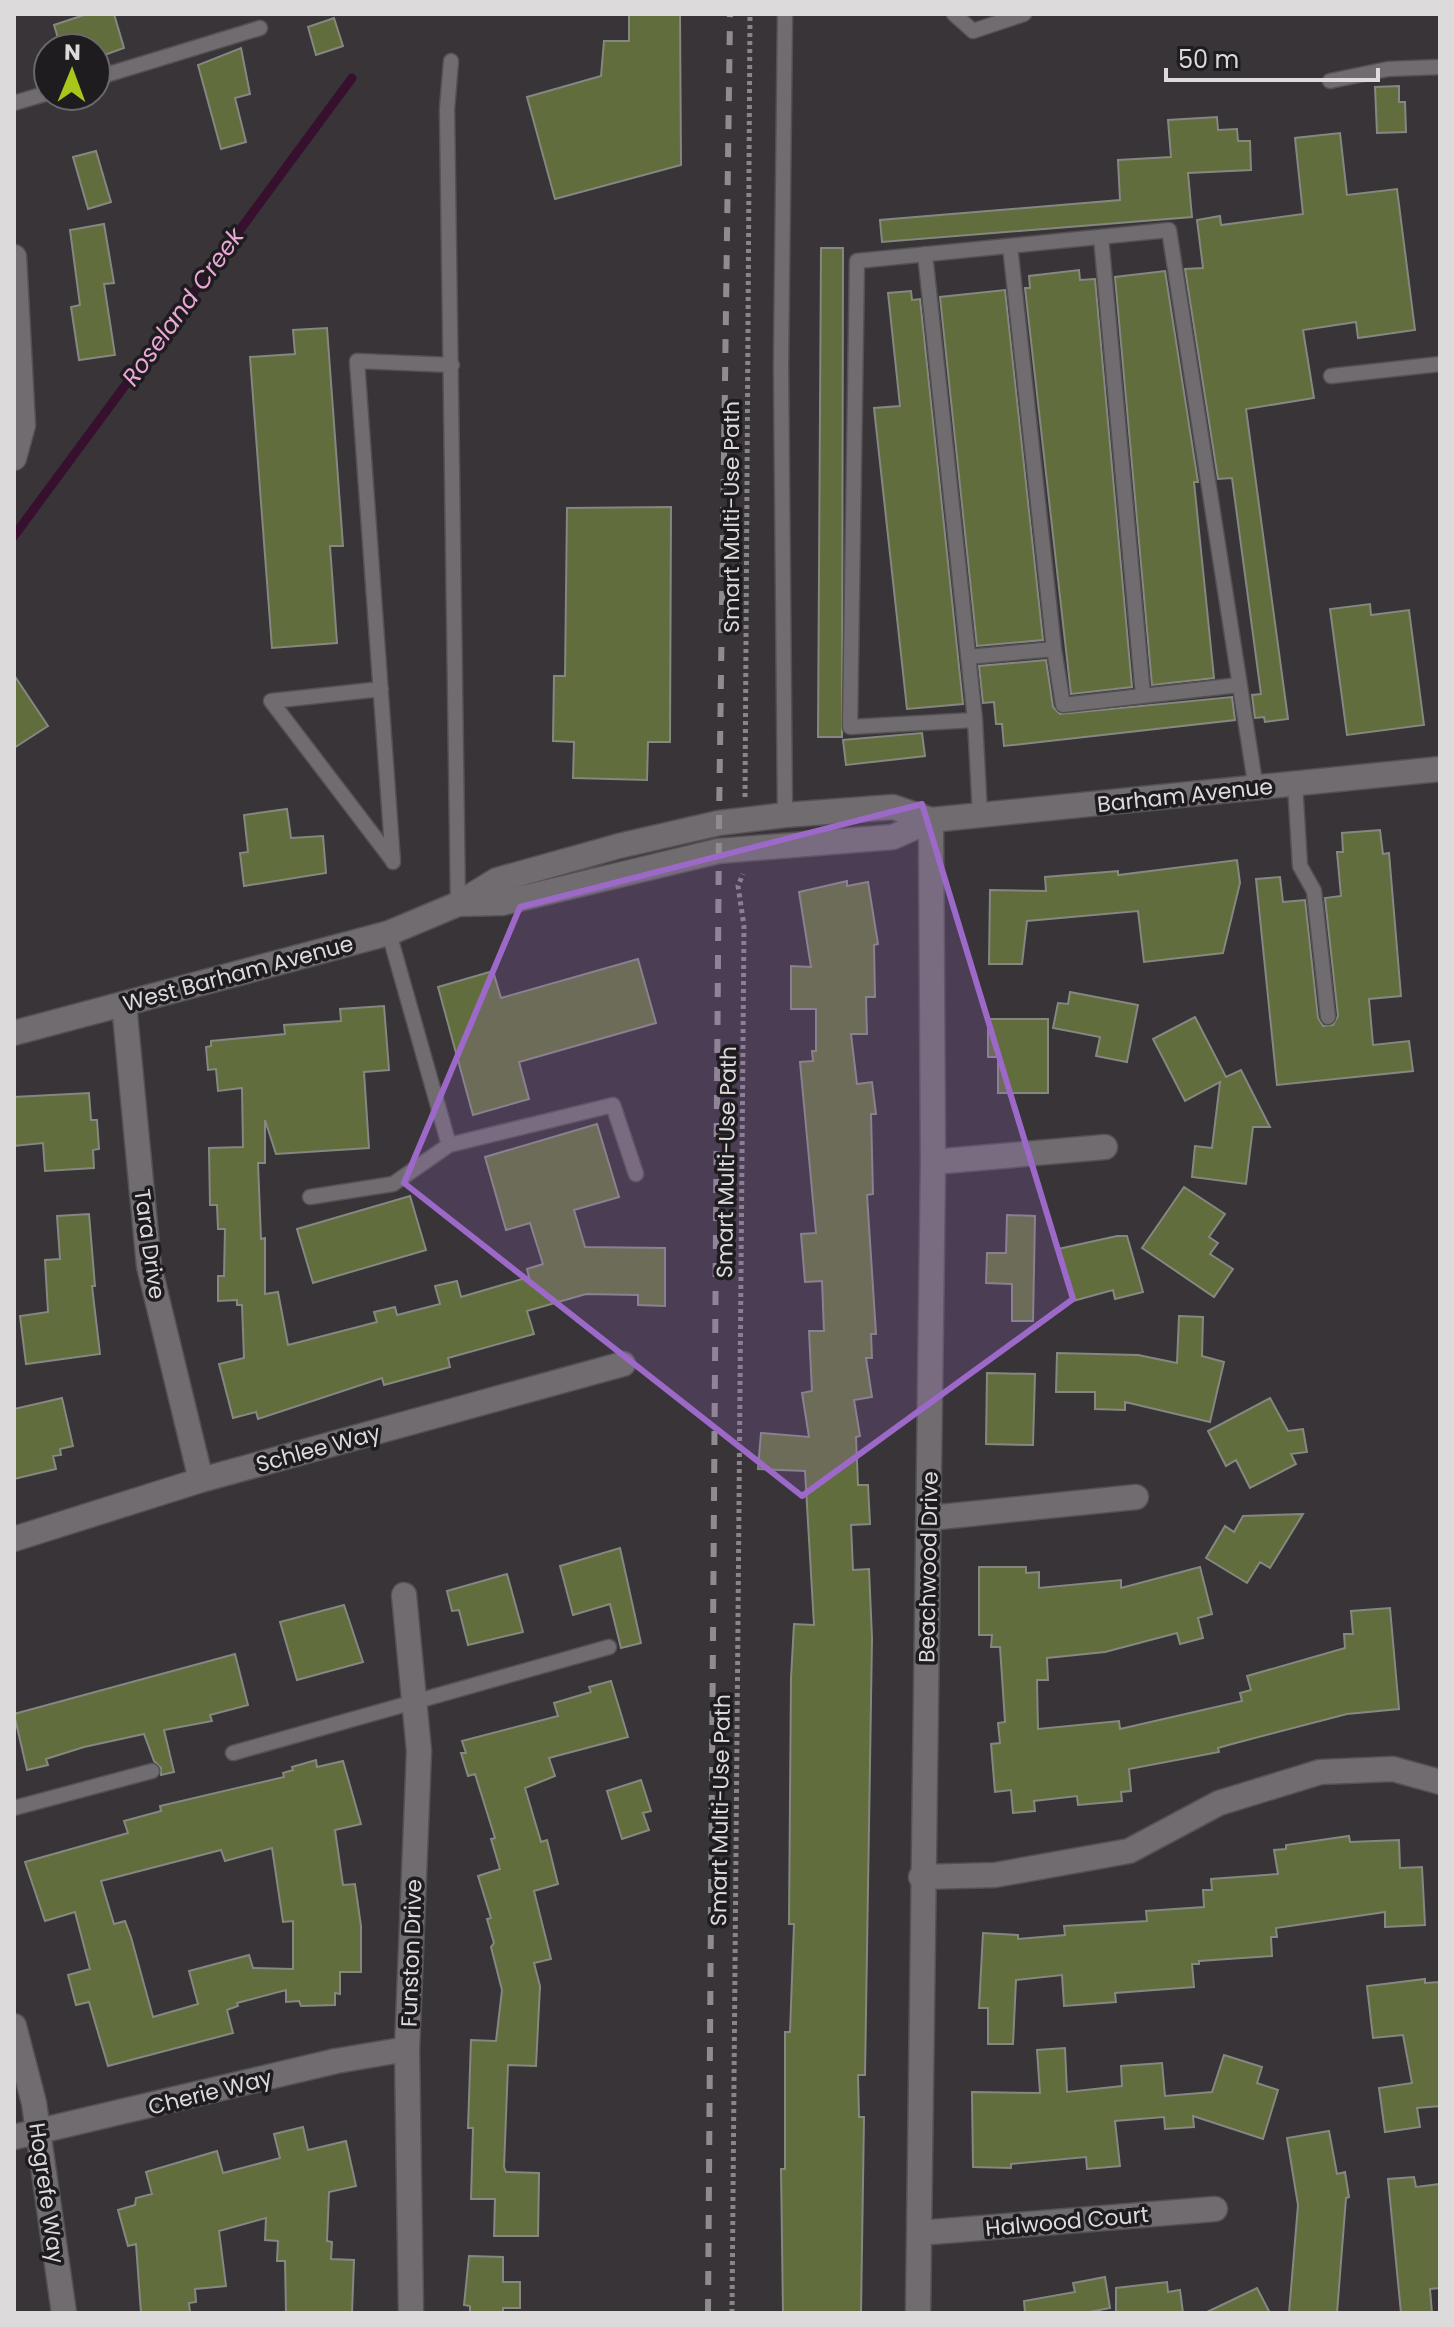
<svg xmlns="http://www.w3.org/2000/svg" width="1454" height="2327" font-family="Poppins,sans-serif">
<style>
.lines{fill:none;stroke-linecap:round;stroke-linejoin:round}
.stream{stroke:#36102d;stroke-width:9}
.building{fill:#616d3c;stroke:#858781;stroke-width:2;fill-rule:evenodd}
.lane-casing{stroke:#555153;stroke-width:17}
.street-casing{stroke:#555153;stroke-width:27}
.path{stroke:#898588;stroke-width:5;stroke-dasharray:4 4;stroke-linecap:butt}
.lane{stroke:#716c6f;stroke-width:14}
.street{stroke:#716c6f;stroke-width:24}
.rail{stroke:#8f8b8e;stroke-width:6;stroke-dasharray:14 14;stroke-linecap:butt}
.marked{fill:#9d69c9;fill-opacity:0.2;stroke:#9d69c9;stroke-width:6;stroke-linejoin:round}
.labels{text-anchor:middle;stroke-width:7;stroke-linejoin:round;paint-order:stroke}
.street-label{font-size:22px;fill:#dddadc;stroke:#1e1c1e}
.water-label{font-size:24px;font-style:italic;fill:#eca7d8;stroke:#1e1c1e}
</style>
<rect width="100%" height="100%" fill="#383437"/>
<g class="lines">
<!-- stream -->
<path class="stream" d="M14,536L352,78"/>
</g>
<!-- building -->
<path class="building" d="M87,14H114L124,48L96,58V48H61L54,25Z
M629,14H680L681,165L555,199L527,97L601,76L604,41H629Z
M334,18L343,46L316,55L308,27Z
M241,48L250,94L235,98L246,142L221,149L198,65Z
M1399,86V102H1405L1406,132L1377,133L1375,87Z
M1217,117L1218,130L1237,129L1238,141H1250L1251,170L1188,173L1192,217L882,242L880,220L1120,200L1118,160L1171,157L1168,120Z
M1340,133L1347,195L1397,189L1415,330L1358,338L1356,322L1303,330L1314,398L1246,409L1288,719L1265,722L1264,717L1255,718L1252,695L1261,694L1232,478L1218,479L1185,269L1203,268L1197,220L1220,216L1221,225L1303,214L1295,138Z
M96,151L111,202L88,209L73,157Z
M104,224L114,283L104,284L115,355L79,360L71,307L80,305L70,230Z
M821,248H843L842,737H818Z
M1079,270L1080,280L1095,279L1132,687L1071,694L1025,288H1030L1029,276Z
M1165,271L1198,482H1194L1214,678L1152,685L1115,277Z
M1005,290L1043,640L977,646L940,297Z
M911,291L912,300L920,299L963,704L907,709L874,408L900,406L888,293Z
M327,328L343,546H330L337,643L272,648L250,357L295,354L293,330Z
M671,507L670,742H648L647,780L573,778L574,742L553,741L554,676H565L567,508Z
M1370,604L1371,615L1409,610L1424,725L1347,735L1330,609Z
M1046,660L1053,707L1060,714L1232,697L1235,720L1004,746L1002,724H996L994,702L983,703L979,666Z
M14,675L48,726L14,748Z
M922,733L925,756L846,765L843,740Z
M287,809L291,838L323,836L326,873L244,886L240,853L248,852L244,815Z
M1380,830L1383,854L1389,853L1401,996L1369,999L1373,1045L1409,1041L1413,1071L1277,1085L1256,879L1280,877L1283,902L1305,900L1318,1018L1323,1026L1333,1025L1338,1016L1325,898L1341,896L1337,852H1343L1342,833Z
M1237,860L1240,883L1223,953L1144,962L1138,911L1027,921L1022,964H989L990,890L1046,891L1045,877L1118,871V875Z
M847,881V886L868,882L878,944L874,945L875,997H866L867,1034H851L857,1084L872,1082L876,1114H871L873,1194L867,1195L876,1334H871L872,1358H866L872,1397L854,1400L860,1436L856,1437L858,1485H868L870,1524L851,1525L853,1570L869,1569L872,1638L865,2075H858L859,2117H864L861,2313H783L781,2169H785V2032H790L794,1924H789L791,1678L794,1624L814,1625L805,1471L758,1469L761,1433L809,1437L802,1393L812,1391L809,1331H824L822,1281L805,1282L801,1234L816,1233L800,1062L813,1061L812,1051H816V1009H791V966L811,967L799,892Z
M638,959L656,1023L519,1062L529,1099L473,1115L438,987L493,971L501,998Z
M1070,992L1138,1005L1127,1062L1096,1056L1100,1037L1053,1028L1058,1003L1068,1004Z
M384,1006L389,1070L364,1072L369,1148L276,1154L265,1120V1163H258L261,1239L265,1238V1294L278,1292L288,1345L377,1322L374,1312L395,1307L397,1315L440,1304L435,1286L457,1281L461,1297L529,1277L527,1269L543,1264L530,1223L506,1230L485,1157L597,1124L619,1197L574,1210L585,1247L665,1248V1306L638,1305V1295L586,1294L527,1311L534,1334L448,1358L450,1367L384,1385L382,1378L258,1419L256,1412L233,1418L219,1364L244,1358L242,1305H237V1300L218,1301V1276H224L225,1229H218L217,1205H210L209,1148L243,1147L242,1088L218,1091L216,1069L208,1070L206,1047L211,1046V1041L285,1034L284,1025L341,1021L340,1009Z
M1195,1017L1226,1077L1241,1070L1270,1127H1253L1246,1184L1192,1177L1195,1146L1212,1148L1220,1082L1185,1101L1153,1039Z
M988,1019H1048V1093H998V1057H988Z
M89,1093L91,1120H97L99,1149L93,1150L94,1168L45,1171L43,1143L14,1146V1097Z
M1184,1187L1225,1214L1209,1237L1218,1243L1210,1254L1233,1269L1214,1297L1142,1248Z
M410,1196L426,1250L313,1283L297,1229Z
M89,1214L95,1286H92L100,1354L26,1364L20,1316L48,1312L45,1260L60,1259L57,1216Z
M1007,1215L1035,1216L1033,1321H1012V1284L986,1283L987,1253H1006Z
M1117,1236H1127L1143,1292L1115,1299L1113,1290L1073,1301L1058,1249Z
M1179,1316L1203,1317L1202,1356L1224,1362L1210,1422L1125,1402V1410L1095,1409V1392H1056L1057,1353L1138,1355L1177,1363Z
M987,1373L1035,1374L1033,1445L986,1444Z
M62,1398L73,1446L60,1449L61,1455L53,1456L56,1469L14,1479V1409Z
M1270,1398L1288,1431L1303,1429L1307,1452L1291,1454L1296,1464L1250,1488L1236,1460L1226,1466L1208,1431Z
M1303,1514L1270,1568L1260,1562L1247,1583L1206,1558L1225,1526L1234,1532L1243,1516Z
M620,1548L641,1643L621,1648L610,1604L573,1615L560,1566Z
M979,1567H1026V1573L1039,1572V1588L1121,1580V1588L1200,1567L1212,1614L1198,1618L1203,1638L1180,1644L1177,1633L1105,1652L1047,1658L1048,1680H1037L1038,1729L1119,1721L1120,1729L1242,1701L1240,1693L1251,1690L1247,1676L1345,1648L1344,1634H1353L1351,1611L1390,1608L1399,1709L1347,1714L1232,1744L1218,1748L1219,1752L1129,1769L1131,1791L1121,1792L1122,1801L1078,1805L1077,1796L1034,1801L1035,1811L1013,1813L1011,1790L995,1792L991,1744L1000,1743L998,1723L1005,1722L1000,1647H991L992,1635H979Z
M507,1574L523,1632L468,1645L459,1610L452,1611L447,1591Z
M344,1605L363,1662L297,1680L280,1622Z
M235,1654L248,1705L210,1715L212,1721L164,1730L174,1772L161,1775V1768L154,1761L144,1734L84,1747L46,1759L48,1765L27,1770L14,1714Z
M611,1681L628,1737L549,1758L555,1776L525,1788L541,1842L547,1840L558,1884L534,1891L551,1959L534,1963L540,1986L536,2066L508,2065L504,2167L506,2172L539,2173L538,2236H494L495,2199H471L473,2128H468L471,2040L496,2041L502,1990L491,1947L494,1943L487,1919L491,1918L478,1876L500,1869L491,1839L495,1838L475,1774L468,1776L461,1753H466L462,1741L558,1716L554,1703L591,1692L589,1687Z
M316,1760L317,1767L343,1761L361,1824L335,1830L343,1885L355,1884L361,1926V1972H340V1994L335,1993V2005L301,2006L299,2001L286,2002V1990L237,2003L238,2006L227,2010L233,2033L108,2066L89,2002L76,2005L68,1975L90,1969L75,1912L45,1921L25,1862L128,1833L124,1821L161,1811L160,1806L284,1777L283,1773L293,1770L292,1767ZM272,1848L283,1922L293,1921V1969L253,1968L249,1955L189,1971L198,2004L153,2017L131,1937L125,1921L114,1924L101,1881L221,1850L225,1861Z
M641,1780L651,1811L643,1813L649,1830L622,1839L607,1791Z
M1349,1836L1350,1842L1399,1840L1400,1868L1422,1867L1425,1925L1385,1927V1912L1276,1928L1277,1937H1271L1272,1956L1199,1961V1964H1192L1194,1987L1115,1993L1116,2002L1064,2006L1062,1975L1016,1980L1013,2044H988V2008H979L983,1933L1018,1935V1939L1065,1935L1064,1926L1147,1921L1146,1911L1204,1907L1203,1890H1212L1211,1879L1278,1874L1274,1850L1286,1849V1845Z
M1425,1979V1983L1440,1982V2106L1417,2108L1420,2127L1385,2132L1379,2088L1412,2083L1403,2035L1373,2038L1367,1986Z
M1065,2048L1067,2092L1122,2086L1121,2066L1162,2063L1165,2096L1212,2092L1224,2055L1262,2067L1257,2083L1278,2090L1263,2139L1193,2116L1194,2127L1165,2129L1164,2117L1115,2121L1120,2166L1087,2169L1086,2157L1011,2164V2168L973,2167L972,2092L1040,2093L1037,2050Z
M303,2127L308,2150L346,2141L356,2186L329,2192L327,2241L332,2242L331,2259L354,2260L352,2313H286L285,2261H277L278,2241L265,2240L266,2218L219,2231L226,2286L195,2289L196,2302L189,2303L190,2313H141L136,2244L128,2246L118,2210L135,2205L136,2198L152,2194L146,2172L217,2151L223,2173L280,2158L274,2134Z
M1329,2131L1337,2174L1345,2172L1349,2197L1346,2198L1337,2313H1289L1298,2205L1287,2138Z
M1414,2177L1416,2187L1440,2184V2288L1430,2289L1432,2313H1401L1388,2179Z
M469,2256L503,2257V2282H520V2308H503V2313H470V2306L464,2305Z
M1105,2277L1110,2308L1084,2313H1025L1024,2301L1075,2292L1073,2283Z
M1167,2282L1168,2292L1180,2290L1183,2313H1116V2288Z
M1257,2288L1270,2313H1205Z"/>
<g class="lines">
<defs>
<path id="lane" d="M785,14L781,365L785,815
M954,14L973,31L1024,14
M451,61L447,109L458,904
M96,78L260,28
M1330,81L1388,69L1440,67
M14,103L48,93
M1101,237L1143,695
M925,254L975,720
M1331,376L1440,364
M1054,649L1063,705L1239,685
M968,657L1054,649L1010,246
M381,689L271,701L393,861
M1295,784L1300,866L1314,891L1328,1017
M980,815L975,720L850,727L857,261L1169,230L1256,789
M393,862L357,361L452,365
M449,1145L613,1105L636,1174
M310,1197L393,1184L449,1145L389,933
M233,1753L609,1647
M14,1808L152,1771"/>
<path id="street" d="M14,257L23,425L14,458
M458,904L502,903L718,851L893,837L931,820L1440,769
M124,1004L149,1266L201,1480
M14,1033L389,933L458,904L497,880L619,846L719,823L785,815L893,807L931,820
M933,1162L1105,1147
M930,1518L1136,1497
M14,1539L201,1480L623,1364
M404,1595L419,1751L407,2049L411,2313
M921,1877L995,1875L1129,1851L1219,1803L1320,1772L1393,1769L1440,1782
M14,2026L34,2103L64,2313
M14,2137L336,2061L407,2049
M919,2233L1215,2209
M918,2313L933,1162L931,820"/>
</defs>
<!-- lane casing -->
<use href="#lane" class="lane-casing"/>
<!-- street casing -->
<use href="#street" class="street-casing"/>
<!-- path -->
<path class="path" d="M745,797L750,14
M732,2313L744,926L738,886L743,874"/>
<!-- lane -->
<use href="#lane" class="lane"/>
<!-- street -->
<use href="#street" class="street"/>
<!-- rail -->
<path class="rail" d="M708,2313L719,823L730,14"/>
</g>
<!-- marked area -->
<path class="marked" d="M922,804L1073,1299L802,1496L404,1183L520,907Z"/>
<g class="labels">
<!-- street labels -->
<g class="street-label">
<text transform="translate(731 517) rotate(-90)" y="8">Smart Multi-Use Path</text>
<text transform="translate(1185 795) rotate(-6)" y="8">Barham Avenue</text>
<text transform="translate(238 973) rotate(-15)" y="8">West Barham Avenue</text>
<text transform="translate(726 1162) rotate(-89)" y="8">Smart Multi-Use Path</text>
<text transform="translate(150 1244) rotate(82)" y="8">Tara Drive</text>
<text transform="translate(318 1448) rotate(-15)" y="8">Schlee Way</text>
<text transform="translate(928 1567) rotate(-89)" y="8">Beachwood Drive</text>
<text transform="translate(720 1810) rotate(-89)" y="8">Smart Multi-Use Path</text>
<text transform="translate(411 1953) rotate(-88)" y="8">Funston Drive</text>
<text transform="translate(210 2092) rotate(-14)" y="8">Cherie Way</text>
<text transform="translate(47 2193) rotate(82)" y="8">Hogrefe Way</text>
<text transform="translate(1067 2221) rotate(-5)" y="8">Halwood Court</text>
</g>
<!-- water labels -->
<g class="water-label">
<text transform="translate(183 307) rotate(-54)" y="8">Roseland Creek</text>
</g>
</g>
<!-- border -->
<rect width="1454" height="2327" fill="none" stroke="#dddadc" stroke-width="32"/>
<!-- north arrow -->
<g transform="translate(72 72) rotate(1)"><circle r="38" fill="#1e1c1e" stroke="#6a686a" stroke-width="2"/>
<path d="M0-6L14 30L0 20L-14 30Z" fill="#a9c71a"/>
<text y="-12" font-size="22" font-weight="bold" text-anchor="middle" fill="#dddadc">N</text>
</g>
<!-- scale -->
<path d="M1166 68v12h212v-12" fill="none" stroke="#dddadc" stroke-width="4"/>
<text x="1178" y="68" font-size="24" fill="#dddadc" stroke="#1e1c1e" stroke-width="6" paint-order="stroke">50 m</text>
</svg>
